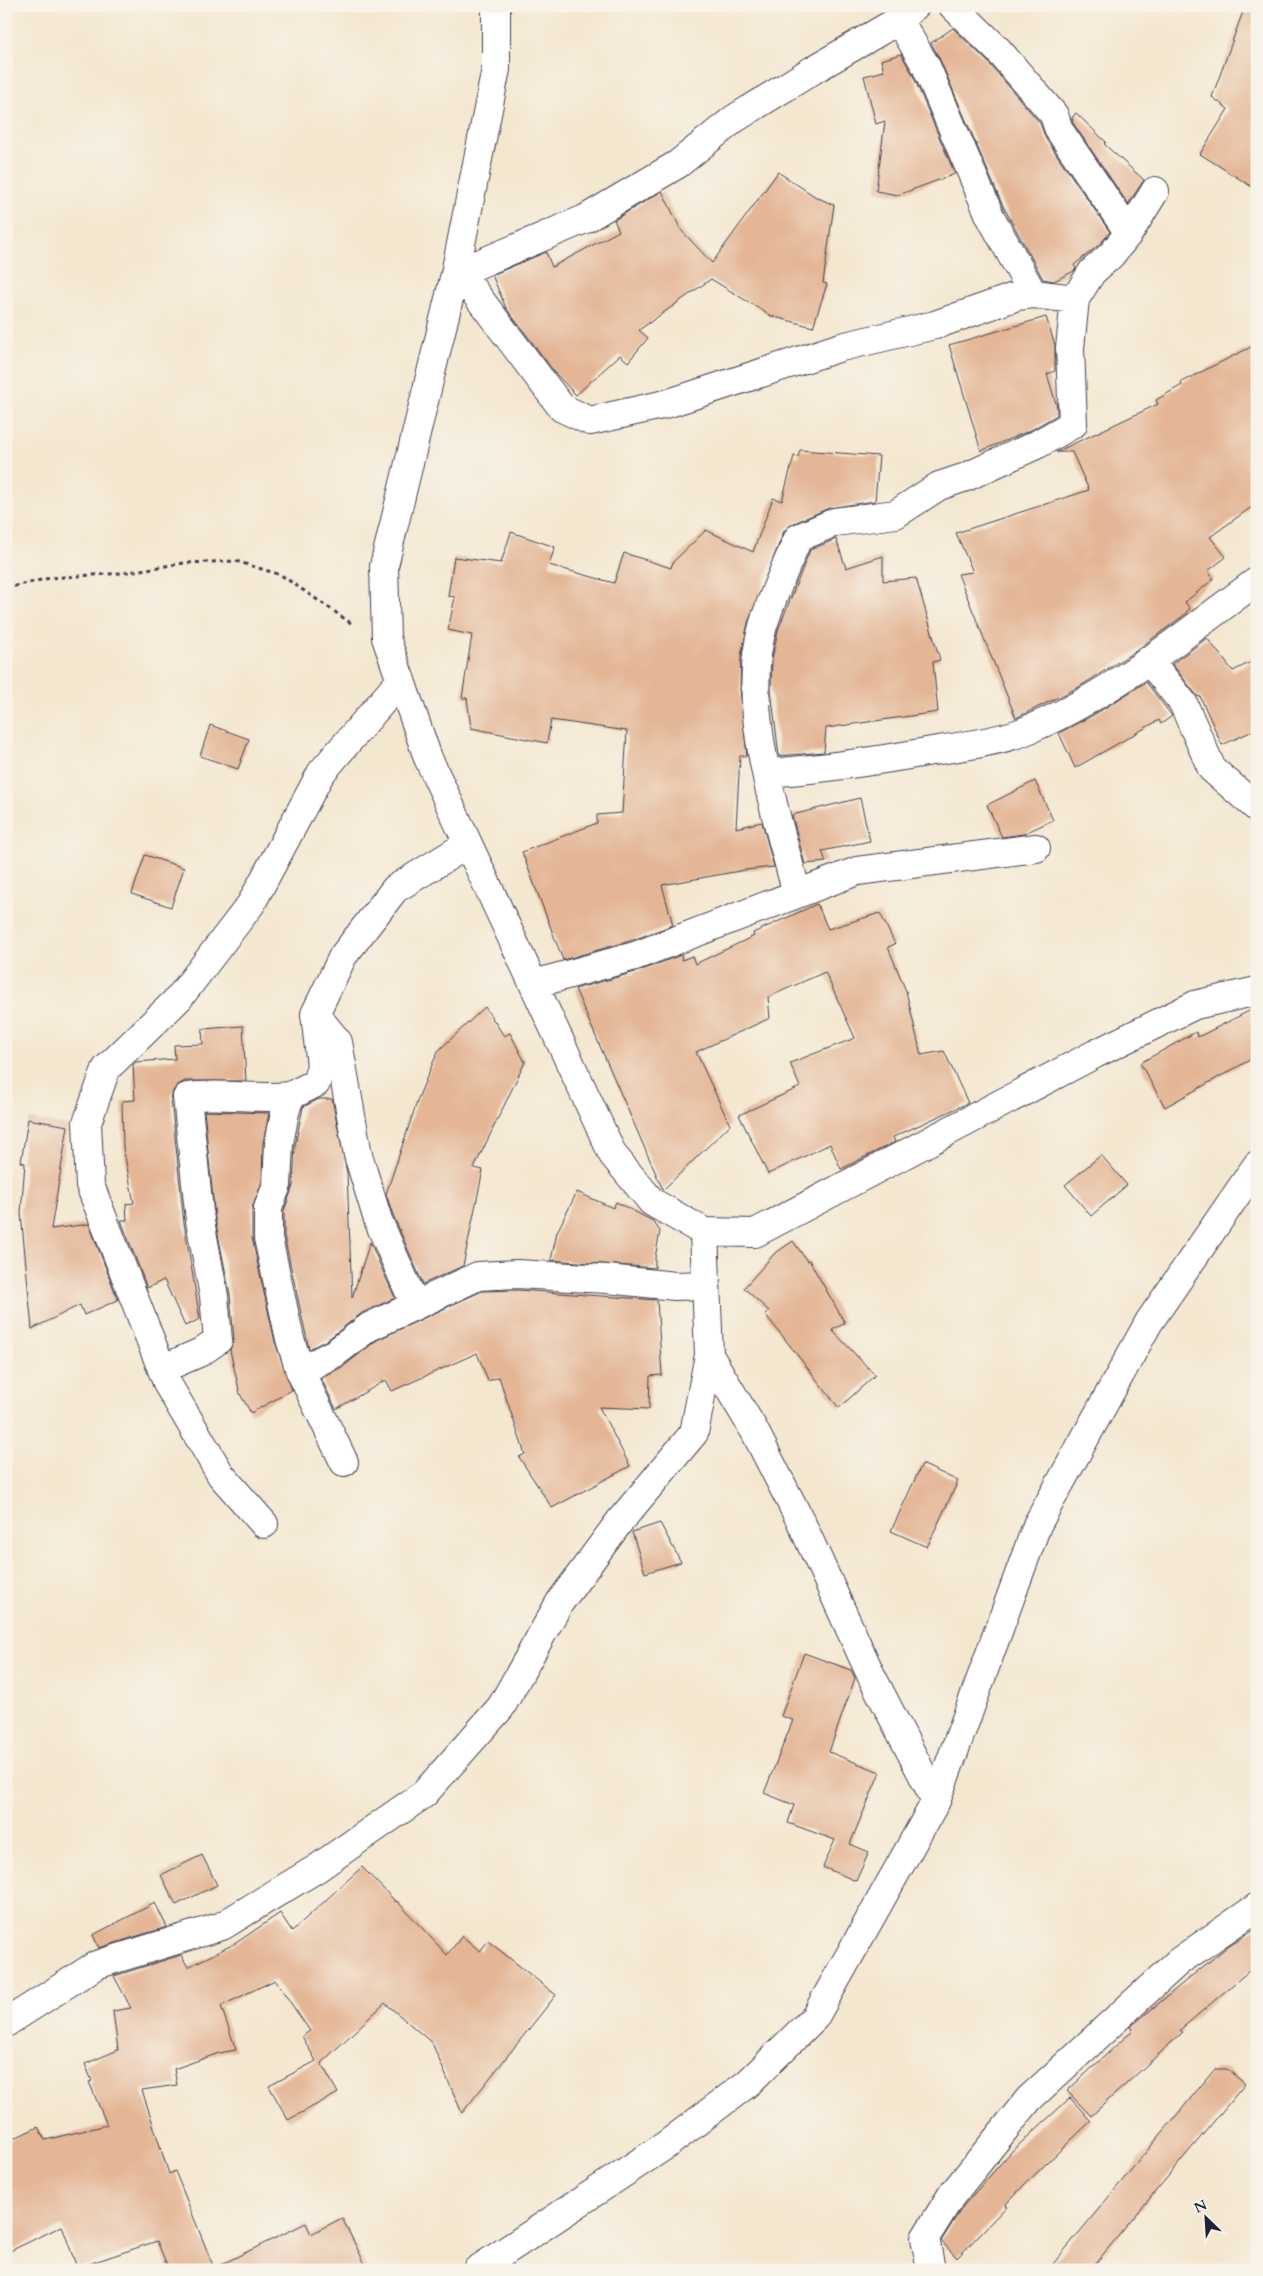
<svg xmlns="http://www.w3.org/2000/svg" width="1263" height="2276" font-family="Cardo,serif">
<style>
.building{fill:#e4b695}
.lines{fill:none;stroke-linecap:round;stroke-linejoin:round}
.minor-casing{stroke:#424051;stroke-width:30}
.path{stroke:#424051;stroke-width:3;stroke-dasharray:4 4;stroke-linecap:butt}
.minor{stroke:#fff;stroke-width:28}
</style>
<rect width="100%" height="100%" fill="#f7f3e8"/>
<filter id="ink" filterUnits="userSpaceOnUse"><feTurbulence type="fractalNoise" baseFrequency=".02" numOctaves="2"/><feDisplacementMap in="SourceGraphic" scale="10" xChannelSelector="R" yChannelSelector="G"/><feConvolveMatrix kernelMatrix="1 2 1 2 8 2 1 2 1" color-interpolation-filters="sRGB"/></filter>
<filter id="wash" filterUnits="userSpaceOnUse"><feTurbulence type="fractalNoise" baseFrequency=".0096" numOctaves="4" result="noise"/><feDisplacementMap in="SourceGraphic" scale="20" xChannelSelector="R" yChannelSelector="G"/><feGaussianBlur stdDeviation="1.12" result="paint"/><feColorMatrix in="noise" values="0 0 0 0 0 0 0 0 0 0 0 0 0 0 0 0 0 1.4 0 .05"/><feComposite in="paint" operator="in"/></filter>
<g filter="url(#wash)">
<rect width="100%" height="100%" fill="#f4e7d0"/>
<g id="blocks">
<!-- building -->
<path class="building" d="M1245,6H1257V190L1200,154L1228,109L1212,97Z
M953,28L988,62L1040,123L1046,139L1110,232L1100,244L1074,265L1076,269L1074,271L1054,281L1043,279L1002,204L940,60L931,43Z
M901,54L912,73L955,174L898,195L876,191L885,121L876,124L864,76L884,71L881,60Z
M1076,113L1106,142L1104,144L1144,180L1128,204L1073,123L1072,118Z
M778,172L816,197L834,205L823,283L827,284L813,327L771,316L711,279L639,330L648,338L628,362L620,355L576,395L556,374L506,308L492,275L546,252L552,267L619,231L614,220L662,191L681,230L712,263Z
M1046,317L1055,345V371L1047,374L1057,407V415L1031,430L981,451L949,345Z
M1257,344V503L1210,537L1226,557L1208,571L1214,579L1185,602L1190,609L1186,612L1187,613L1137,650L1079,687L1016,718L958,574L973,572L956,533L1089,490L1072,452H1056L1158,404L1156,400L1182,385L1181,382Z
M800,450L879,456L875,501L829,508L792,524L784,531L748,623L741,656L740,689L747,756H740L736,828L762,822L774,867L745,870L662,885L673,925L630,941L563,960L522,852L597,823V815L622,813L627,731L551,720L547,743L471,728L467,698H462L472,635L448,630L455,597L448,596L454,557L501,563L511,532L555,547L549,565L614,583L624,553L671,568L673,562L706,530L753,552L773,498L782,501L794,456L798,457Z
M836,539L846,568L883,556V581L916,578L940,660L933,662L938,712L826,728L824,752L779,756L771,690L772,659L778,630L810,550Z
M1207,638L1233,671L1257,659V729L1222,745L1200,696L1198,697L1172,664Z
M1146,682L1172,716L1161,724L1159,720L1075,768L1059,733L1095,714Z
M210,725L249,739L238,769L200,756Z
M1035,781L1053,820L1023,834L1002,837L987,805Z
M860,798L870,841L822,851L826,862L805,864L792,815Z
M145,855L184,868L171,907L132,894Z
M817,904L828,929L880,913L895,944L888,947L906,991L921,1055L944,1051L968,1103L893,1137L895,1142L841,1169L830,1144L768,1174L739,1115L800,1087L790,1063L855,1038L825,972L768,997L770,1018L696,1052L730,1125L663,1190L575,989L639,971L681,955L682,960L692,956L695,964L754,936L753,933Z
M485,1007L504,1036L510,1033L525,1062L474,1168L483,1170L463,1266L423,1284L393,1215L386,1194L419,1096L438,1051Z
M1257,1007V1056L1165,1107L1140,1063L1196,1032L1198,1037Z
M243,1026L246,1081H185L178,1085L173,1091L171,1099L184,1223L200,1319L185,1326L164,1280L147,1288L121,1220H127L126,1204L134,1203L123,1147L122,1101L135,1100L133,1065L136,1062L175,1059L174,1045L203,1044L202,1029Z
M319,1099H332L347,1173L352,1298L370,1242L395,1298L362,1313L327,1340L309,1349L284,1236V1211L293,1186L295,1146L303,1107Z
M204,1111L269,1113L263,1143L262,1182L252,1208V1238L275,1342L292,1390L251,1413L240,1394L230,1350L234,1339L230,1295L215,1219Z
M28,1119L68,1126L51,1229L89,1224L118,1300L84,1315L80,1305L32,1329L21,1213L25,1163L21,1162Z
M1101,1155L1127,1185L1091,1216L1065,1185Z
M577,1192L613,1208L616,1202L653,1221L660,1231L655,1258V1268L551,1260L557,1232Z
M793,1241L807,1261L809,1260L845,1323L832,1330L875,1375L839,1408L765,1314L769,1311L744,1288L774,1254Z
M517,1290L657,1300L662,1375L650,1376L649,1409L599,1407L630,1466L552,1508L519,1457L525,1454L499,1377L488,1381L477,1353L392,1391L386,1380L336,1409L321,1378L344,1366L377,1340L482,1291Z
M922,1464L958,1481L927,1547L891,1531Z
M660,1523L681,1562L645,1573L632,1532Z
M804,1653L851,1670L855,1678L829,1752L880,1772L850,1844L869,1852L856,1881L823,1867L835,1840L788,1823L794,1805L764,1793L793,1720L781,1716Z
M202,1855L217,1885L176,1905L161,1875Z
M362,1867L396,1902L397,1901L447,1955L462,1936L480,1951L488,1941L556,1995L462,2113L432,2043L385,2003L321,2063L338,2093L288,2120L269,2086L316,2061L302,2036L310,2031L275,1980L221,2006L236,2050L219,2053L174,2069L177,2085L142,2090L169,2174L175,2171L214,2268L306,2223L311,2234L342,2218L368,2270H169L157,2241L77,2268L62,2226L6,2253V2142L38,2127L45,2140L107,2125L89,2082L92,2081L85,2064L118,2050L113,2011L131,2008L114,1976L181,1955L188,1967L236,1943L280,1913L292,1931Z
M155,1903L167,1927L99,1948L93,1935Z
M1257,1927V1964L1180,2030L1183,2032L1091,2116L1067,2091L1133,2030L1130,2027L1136,2022L1228,1946Z
M1215,2069H1227L1245,2084L1090,2270H1048Z
M1070,2098L1091,2121L1025,2184L1005,2205L1007,2206L957,2258L941,2241L964,2205L1012,2151Z"/>
</g>
</g>
<g filter="url(#ink)">
<use href="#blocks" fill-opacity="0" stroke="#424051" stroke-width="1"/>
<g class="lines">
<defs>
<path id="minor" d="M496,6V69L455,274L384,566L386,638L428,758L613,1155L652,1202L704,1232L755,1233L1095,1054L1195,1005L1257,991
M915,6L899,20L813,70L734,119L678,164L585,219L455,274L472,289L562,408L590,421L666,404L841,347L935,325L1017,296L1033,294L1075,299
M953,6L999,51L1054,115L1059,130L1129,233
M899,20L926,66L990,216L1033,294
M1149,660L1183,703L1212,769L1257,808
M767,773C824,769 876,761 932,751C959,747 1001,741 1025,731C1111,696 1183,635 1257,581
M797,894C777,817 739,704 763,626C772,596 786,567 798,538L835,522L896,514L939,486L966,477L1038,444L1073,424L1070,348L1075,299L1092,272L1111,255L1129,233L1155,191
M534,984L635,956L857,871L1036,848
M315,1014L338,1042L358,1155L378,1220L415,1305
M704,1232L709,1355L754,1430L801,1522L871,1675L936,1801
M162,1369L201,1352L218,1340L214,1296L200,1221L187,1097C222,1092 256,1100 290,1096
M300,1371L335,1353L369,1327L478,1276L517,1274L607,1279L675,1286L706,1285
M344,1462L300,1371L290,1339L268,1238V1208L277,1185L279,1144L285,1112L290,1096L316,1083L321,1066L315,1014L343,956L395,889L468,844
M264,1524L221,1475L168,1385L90,1185L87,1123L106,1069L179,998L251,904L321,773L401,680
M6,2023L96,1965L222,1926L316,1869L424,1794L501,1707L560,1602L620,1521L694,1433L709,1355
M477,2270L666,2145L748,2083L815,2017L936,1801L1037,1525L1149,1322L1257,1165
M931,2270L925,2238L951,2196L1029,2099L1178,1962L1257,1907"/>
</defs>
<!-- minor casing -->
<use href="#minor" class="minor-casing"/>
<!-- path -->
<path class="path" d="M6,588L50,578L122,573L184,563L236,561L281,575L351,623"/>
<!-- minor -->
<use href="#minor" class="minor"/>
</g>
</g>
<!-- margin -->
<rect width="1263" height="2276" fill="none" stroke="#f7f3e8" stroke-width="25"/>
<!-- north arrow -->
<g transform="translate(1206 2218) rotate(335)" stroke="#f7f3e8" stroke-width="4" paint-order="stroke">
<path d="M0-4L9 19L0 12L-9 19Z" fill="#22223b"/>
<text y="-8" font-size="14" font-weight="bold" text-anchor="middle" fill="#22223b">N</text>
</g>
</svg>
